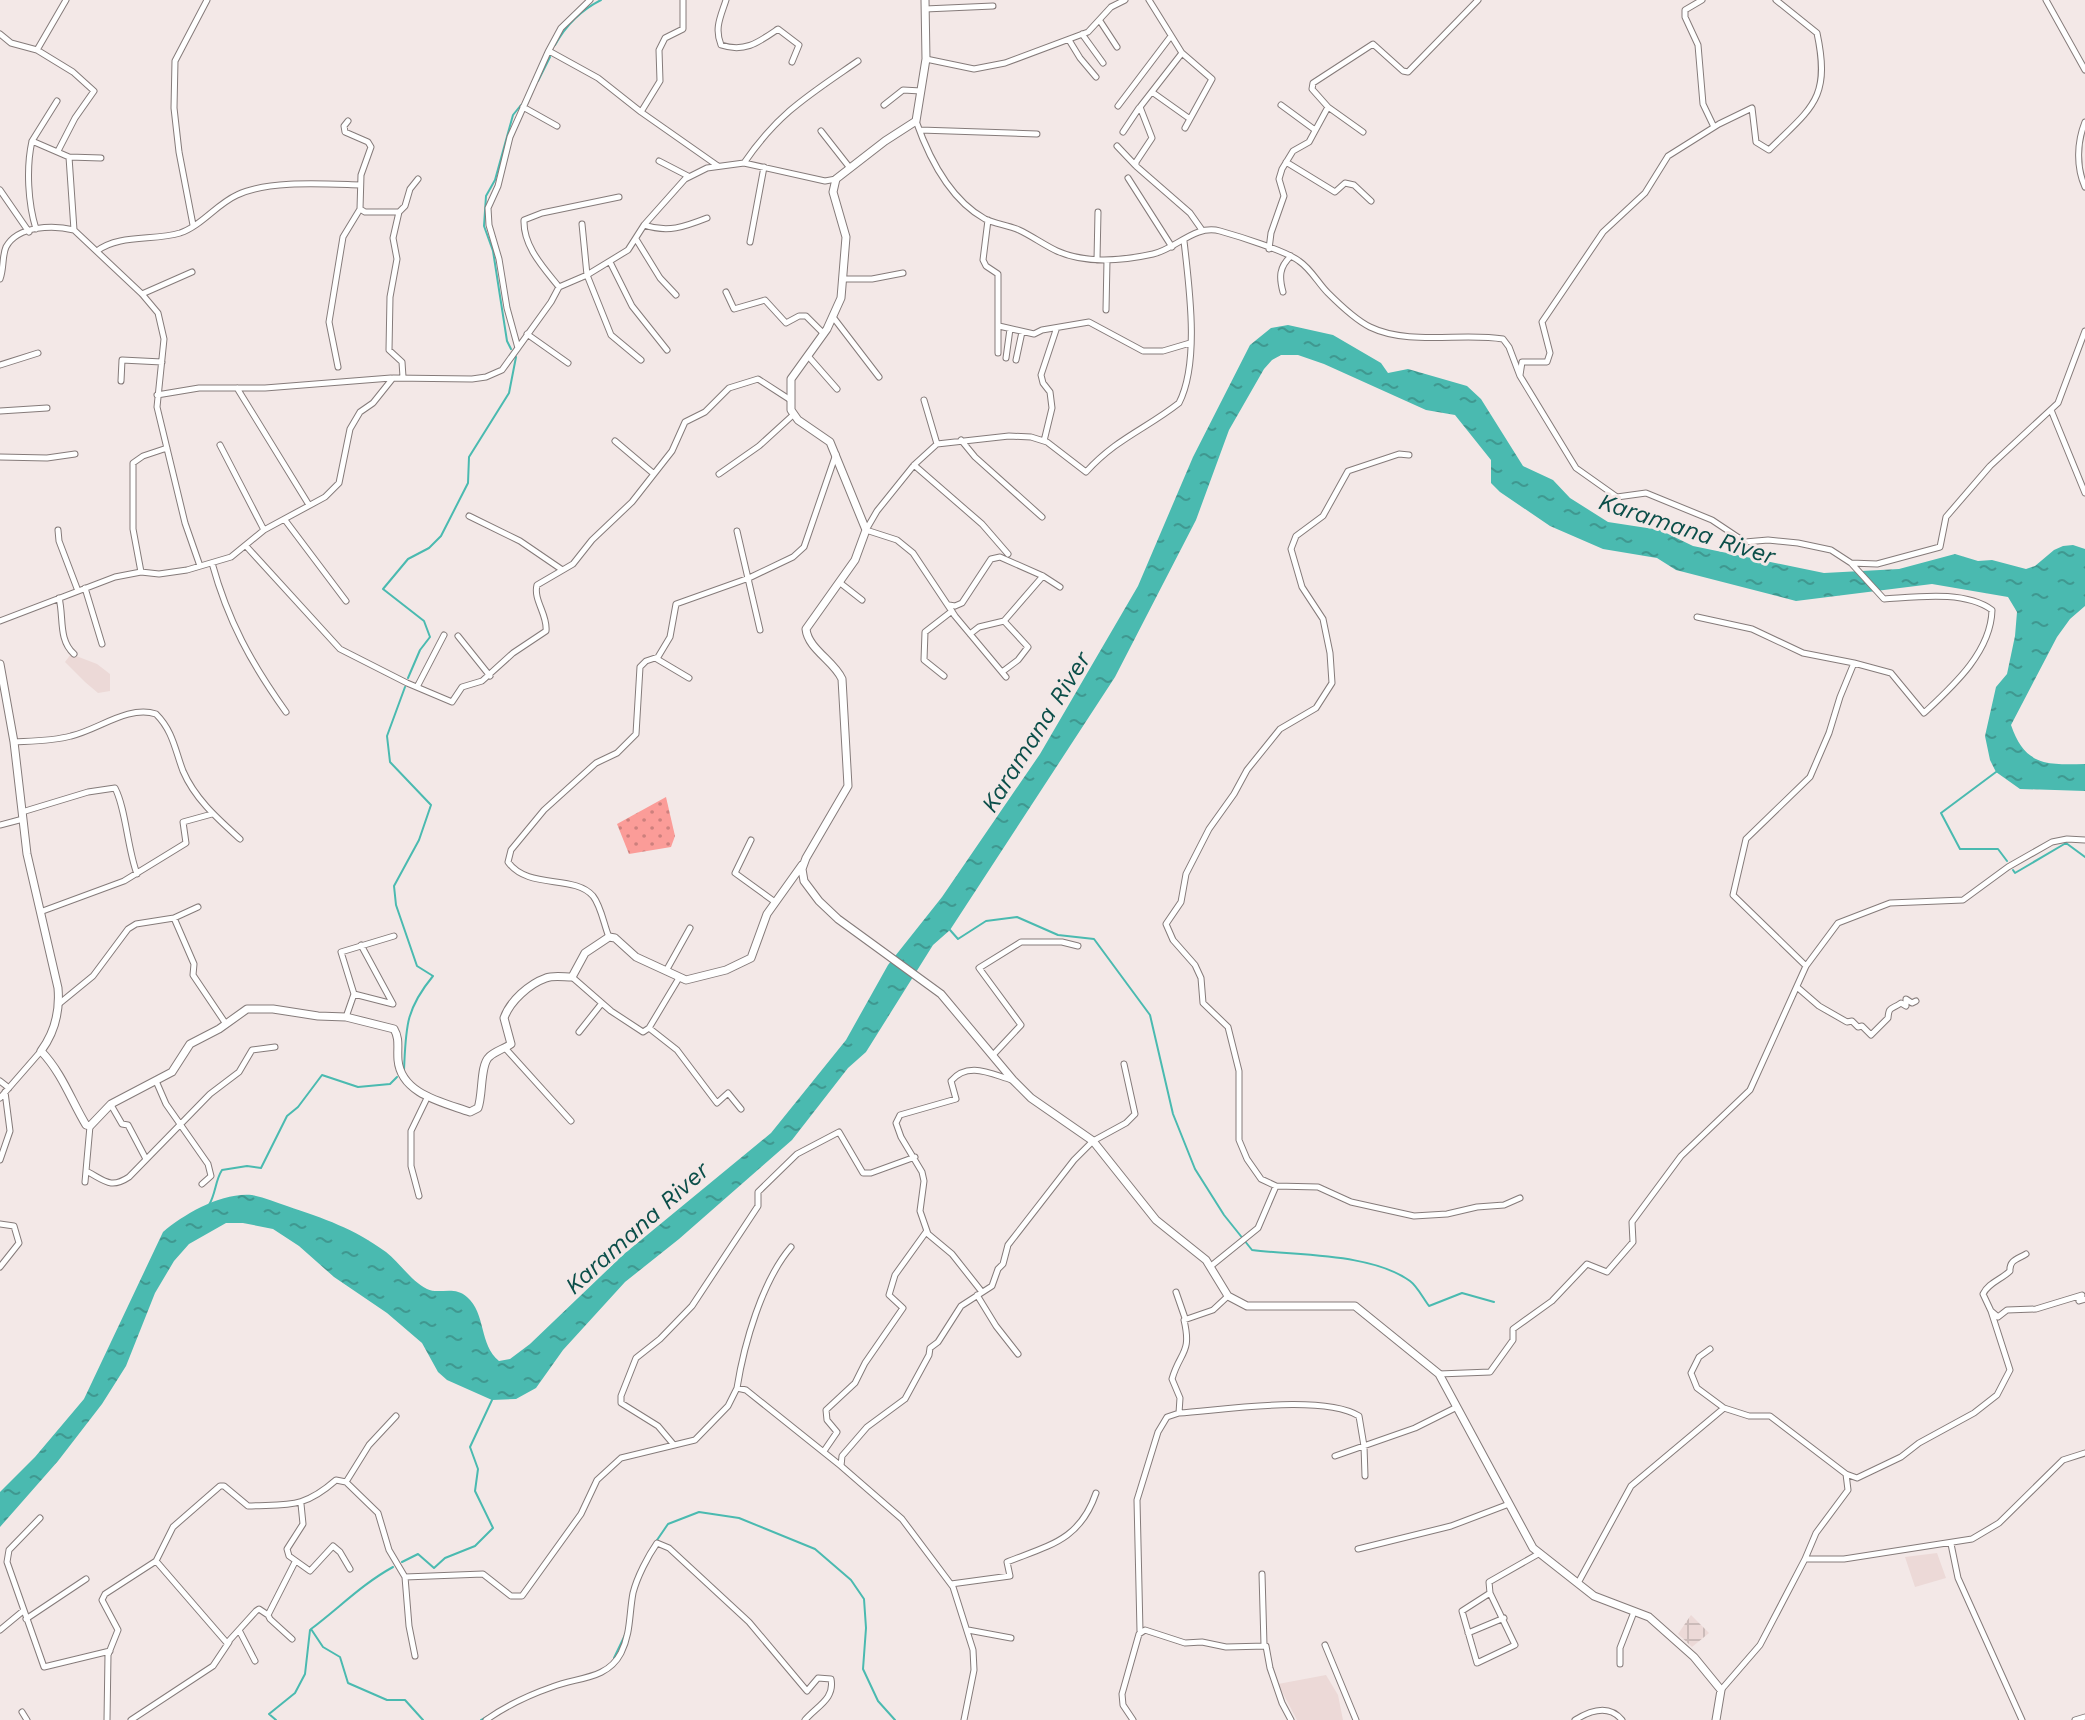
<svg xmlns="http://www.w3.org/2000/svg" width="2085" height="1720" font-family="'Work Sans',sans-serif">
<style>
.built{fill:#ecd9d7}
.industrial{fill:url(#industrial-grid)}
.grass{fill:url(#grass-dots)}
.water{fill:url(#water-ripples)}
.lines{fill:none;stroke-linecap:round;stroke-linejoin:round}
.stream{stroke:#4abab0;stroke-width:2}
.street-casing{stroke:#857b7a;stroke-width:7}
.secondary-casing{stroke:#857b7a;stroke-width:9}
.street{stroke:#fff;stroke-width:5}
.secondary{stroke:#fff;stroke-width:7}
.labels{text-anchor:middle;stroke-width:6;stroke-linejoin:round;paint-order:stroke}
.water-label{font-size:24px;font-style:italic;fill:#0b4e49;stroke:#f3e8e7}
</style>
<defs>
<pattern id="industrial-grid" width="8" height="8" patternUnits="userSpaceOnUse" patternTransform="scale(2)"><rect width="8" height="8" fill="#ecd9d7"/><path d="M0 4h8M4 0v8" fill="none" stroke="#cbbbb9"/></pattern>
<pattern id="grass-dots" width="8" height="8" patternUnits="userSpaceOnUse" patternTransform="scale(2)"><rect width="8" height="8" fill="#fb9c98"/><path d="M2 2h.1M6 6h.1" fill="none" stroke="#cd807d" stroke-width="1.8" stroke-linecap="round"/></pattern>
<pattern id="water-ripples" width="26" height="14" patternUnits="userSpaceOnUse" patternTransform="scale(2)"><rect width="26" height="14" fill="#4abab0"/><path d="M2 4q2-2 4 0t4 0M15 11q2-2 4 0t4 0" fill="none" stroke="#3f9890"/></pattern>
</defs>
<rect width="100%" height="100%" fill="#f3e8e7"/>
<!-- built -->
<path class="built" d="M71,654L97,664L110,674V691L98,693L85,682L65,662Z
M1937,1553L1946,1578L1915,1587L1905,1557Z
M1326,1675L1338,1695L1343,1720H1297L1278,1684Z"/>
<!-- industrial -->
<path class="industrial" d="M1691,1615L1709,1633L1692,1647L1678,1634Z"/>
<!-- grass -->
<path class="grass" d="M666,797L675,836L671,847L629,854L617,824Z"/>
<!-- water -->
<path class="water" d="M1288,325L1333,335L1381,363L1388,373L1408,369L1467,386L1481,399L1523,466L1553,480L1570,498L1608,522L1660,530L1693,546L1824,573L1899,569L1955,554L1978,561L1992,560L2026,569L2035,566L2054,550L2063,546L2073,545L2085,549V606L2070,619L2057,637L2011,725C2025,766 2047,765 2085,764V791L2020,789L1996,772L1990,760L1985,736L1996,687L2007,674L2015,636L2017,612L2008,597L1932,584L1796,601L1676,570L1657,558L1603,549L1550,526L1500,492L1491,483V460L1455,415L1426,410L1324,364L1298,355H1281L1272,360L1264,369L1229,430L1196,520L1115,677L950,930L933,945L866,1052L848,1068L792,1140L679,1239L625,1282L563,1350L536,1388L516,1399L492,1400L447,1380L438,1372L422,1343L387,1313L334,1277L299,1246L273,1229L243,1223H226L189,1244L174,1261L155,1293L126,1366L102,1404L58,1461L0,1527V1492L35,1457L84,1399L163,1232C184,1214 222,1192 252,1195C263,1197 276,1202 287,1206C325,1219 353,1228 386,1252C400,1263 411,1281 427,1289C439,1295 454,1285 467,1297C486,1313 479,1345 499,1361L510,1359L530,1344L624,1254L771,1133L846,1040L888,965L942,897L1040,754L1138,586L1193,457L1250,345L1271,328Z"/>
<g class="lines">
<!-- stream -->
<path class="stream" d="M555,45C566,25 581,10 601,0
M538,81L550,57
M511,349L507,341L493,251L484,226L486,196L495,180L513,115L521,105
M408,678L420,650L430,637L424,621L383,589L408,559L429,548L441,536L468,483L469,457L509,393L516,357
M1996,772L1941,813L1960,849H1998L2007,861
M2013,870L2015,873L2066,843L2085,857
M950,930L958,939L986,921L1017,917L1058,935L1094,939L1150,1015L1173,1114L1195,1169L1224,1215L1252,1250C1299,1256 1371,1253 1410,1281C1417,1286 1423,1298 1429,1306L1462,1293L1494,1302
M404,1070C406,1028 405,1010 433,976L417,966L396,905L394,886L419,840L431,805L390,762L387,736L405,687
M209,1205C216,1193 215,1181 222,1170L247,1166L261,1168L287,1116L298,1107L322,1075L358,1087L390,1084L397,1077
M655,1543L668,1524L699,1512L739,1518L815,1549L851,1580L864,1599L866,1628L863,1669L878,1701L895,1720
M402,1562L418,1554L434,1568L445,1558L475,1546L493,1528L475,1491L478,1469L470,1447L492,1400
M393,1567C362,1584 339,1608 311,1629L323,1647L340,1657L348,1683L387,1700H405L423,1720
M614,1658L625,1635
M276,1720L269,1714L295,1693L305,1674L310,1630
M481,1720L518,1699"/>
<defs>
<path id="street" d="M726,0C721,16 714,28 721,45C745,53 759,42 778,29L799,45L792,62
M1149,0L1182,53L1212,79L1185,128
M1702,0L1685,10V17L1698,45L1703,104L1714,127
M2046,0L2085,70
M925,9L993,6
M1100,21L1117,47
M0,34L11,43L37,50L66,0
M1082,34L1103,63
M1069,40L1080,58L1096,77
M37,50L73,72L94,91L75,118L58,151
M549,51L598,78L641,112L718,166
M1182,53L1140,107L1152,138L1136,162V166L1190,213L1202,230
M926,59L974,69L1005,63L1088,32L1111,7L1125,0
M1152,92L1190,119
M57,101L32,141L69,157L101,158
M884,105L903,90L921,91
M1281,105L1315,130
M1118,106L1171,36
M523,107L557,126
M1328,107L1312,89L1313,83L1373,44L1403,71L1408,72L1478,0
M641,112L660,81L659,50L665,38L683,29V0
M348,121L344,126L345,132L368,142L371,147L361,175L360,209L365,212H399
M916,121C929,158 949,199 985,219C995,224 1008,225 1019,230C1032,236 1044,245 1057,251C1086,264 1121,261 1153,254C1176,249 1195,224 1220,231C1238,236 1286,251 1299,261C1311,269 1318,283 1328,293C1339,304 1356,320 1370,327C1409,346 1463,332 1503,339L1509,347L1520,376L1576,468L1617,497L1646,493L1712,520L1745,542L1768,540L1798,543L1831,550L1851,563L1884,599C1917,597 1964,590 1992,610C1991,652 1953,686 1924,713L1891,673L1854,663L1840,697L1829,733L1810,777L1746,839L1733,895L1806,966L1750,1090L1681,1156L1632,1222L1633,1242L1607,1272L1587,1264L1552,1301L1513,1329V1340L1490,1372L1439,1374
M2085,122C2077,142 2076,167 2085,187
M920,130L1037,134
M821,131L850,168
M1123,132L1139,108
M32,141C26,168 28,203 36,229
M1117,146L1135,165
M659,161L688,176
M1286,162L1335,192L1345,183L1354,185L1371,201
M744,163C778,113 809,95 858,61
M1128,178L1172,247
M0,190L29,232
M988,220L983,260L986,266L998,274V353
M582,224L587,275L611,335L641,360
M193,225L179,152L174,108L175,61L207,0
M644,225C668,233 684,227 707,218
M74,230L142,294L158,313L164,339L157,407L185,523L200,566
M636,239L660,278L676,295
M750,242L764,167
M1269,249L1271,233L1284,196L1279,179L1282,169L1293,151L1309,142L1328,107L1363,132
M97,251C119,234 154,241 180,233C201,226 217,204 237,195C268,180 325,184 360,185
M1097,260L1098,212
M610,262L632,306L667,350
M0,279C4,269 2,256 6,247C18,225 54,225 74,230L69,157
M843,279H872L903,273
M559,287C543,267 523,246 524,220L542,213L619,197
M726,292L734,309L765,300L786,323L799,316H806L824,334
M1283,292C1279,277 1279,267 1291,256
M142,294L192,272
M1106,310L1107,260
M833,317L879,377
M999,326L1034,334L1042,330L1089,322L1143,351H1163L1190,343
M527,334L568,363
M518,348L507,308L499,259L489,225L488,208L498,186L510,137L548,52L561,28L590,0
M808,356L837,389
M1006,358L1010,329
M1016,360L1022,332
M0,365L38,353
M338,367L329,322L343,237L360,209
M1520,375L1522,362H1547L1550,353L1542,322L1603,232L1645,193L1668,156L1719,124L1752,108L1756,142L1769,150C1812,107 1831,99 1817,33L1776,0
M403,377L402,362L389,350L390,297L397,259L393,238L399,212L405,206L410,189L418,179
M121,381L122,360L162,362
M237,388L309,505
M157,395L199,388H265L391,378
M924,400L937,444
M2051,410L2085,493
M0,411L47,408
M961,440L975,457L1042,517
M615,441L654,474
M1044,441L1052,408L1050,392L1043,383L1041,375L1056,330
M220,445L264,530
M1409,455L1399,454L1348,471L1323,516L1296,536L1291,549L1302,587L1323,619L1330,653L1332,683L1316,708L1280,729L1247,770L1234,794L1209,829L1186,874L1181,902L1166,924L1173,940L1195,965L1201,978L1203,1003L1228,1027L1239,1071V1140L1247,1159L1261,1179L1276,1186L1318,1187L1351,1202L1414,1216L1447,1214L1477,1207L1504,1205L1520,1198
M0,457L47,458L75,454
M914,465L982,524L1008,554
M719,474L759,446L793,415
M469,516L520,541L561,569
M285,520L346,601
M58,530L59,541L78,591
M737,531L760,630
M246,546L340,649L407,683L452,702L462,687L482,681L513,653L546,631C548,615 533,600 537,585L573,564L592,540L632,502L672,451L685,422L705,412L729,388L758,379L789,399
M212,563C228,621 251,663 286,712
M1851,563L1877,564L1940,547L1946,517L1990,466L2058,403L2085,331
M141,572L133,529V463L143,456L167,448
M839,582L862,600
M85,588L102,644
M59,598C64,617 58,640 74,654
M949,605L955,606L962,603L991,559L1000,557L1043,576L1060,587
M1697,617L1752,629L1803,653L1854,663
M0,621L115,577L141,572L159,574L187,570L231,557L264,530L325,497L339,483L350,429L360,412L373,403L393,378L472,379L486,377L502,370L551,302L559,287L587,275L628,250L644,225L685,179L707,168L744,163L825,181L836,179
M970,634L979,627L1004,621L1043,576
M458,636L490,676
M657,659L689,678
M1002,672L1018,660L1028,647L1004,621
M944,676L924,660L925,632L952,611
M1006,677L955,616L913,553L897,540L866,530L877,511L914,465L937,444L1009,436L1031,437L1047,442L1086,472C1117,438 1146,429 1179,403C1200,362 1189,286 1184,241
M417,687L444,635
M14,742C33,741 53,741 71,736C98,730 128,705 156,714C173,731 175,750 183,771C195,799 218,819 240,839
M22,812L88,792L115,788C126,809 127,847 137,874
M0,825L23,819
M751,840L735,873L775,902
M40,912L124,881L186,843L183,822L212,814
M174,918L194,964L193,975L226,1024
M609,937C604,925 601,906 593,896C574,874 528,890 508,862L511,850L544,810L596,763L617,753L636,734L640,667L646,661L658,657L670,637L676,604L749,578L793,557L804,547L836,454
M1806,966L1838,923L1890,903L1963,900L2008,867L2052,842L2067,839L2085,840
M666,971L690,928
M572,977L611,1011L643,1032L649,1028L679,978
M1797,987L1819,1006L1847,1022L1852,1021L1858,1027L1862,1026L1871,1035L1888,1018C1889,1006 1891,1010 1901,1003L1906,1006V999L1912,1003L1916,1001
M354,994L393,1004L361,945
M60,1003L93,976L128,929L136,924L174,918L198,907
M346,1017L354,994L341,952L394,936
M649,1028L677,1050L717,1103L728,1093L741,1109
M579,1032L602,1003
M505,1048L571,1121
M993,1055L1021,1025L979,968L1021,942H1062L1078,946
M0,1081L9,1088
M156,1081L166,1104L208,1164L211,1176L202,1184
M0,1098L41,1051
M111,1105L122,1124L128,1125L146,1159
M0,1160L10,1131L5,1092
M88,1172C105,1181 111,1189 129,1177L210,1094L239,1072L252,1050L275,1047
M85,1182L90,1126
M419,1196L411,1166V1131L428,1096
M0,1224L14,1226L19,1243L0,1267
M2026,1254C2018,1259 2009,1260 2010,1271C2002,1279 1988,1283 1983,1294L1991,1311L1998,1317L2007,1310L2036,1309L2082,1295L2079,1301L2085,1299
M1211,1266L1258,1228L1276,1186
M982,1292L952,1254L928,1234L920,1211L924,1181L922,1172L901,1137L896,1123L900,1115L956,1099L951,1081C968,1061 991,1074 1012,1080
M1176,1292L1185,1318
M977,1295L996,1326L1018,1354
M1710,1349L1699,1357L1691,1373L1697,1388L1724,1408
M737,1388C744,1344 762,1281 791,1247
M1179,1413C1224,1410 1322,1394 1359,1416L1364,1446L1365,1476
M674,1445L658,1426L621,1403V1396L636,1358L660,1339L692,1306L758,1206V1192L797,1154L839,1132L863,1173H871L915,1157
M824,1451L837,1432L827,1420L826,1410L855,1383L865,1363L903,1308L889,1295L895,1275L926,1232
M1335,1456L1415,1428L1457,1407
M1846,1474L1857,1478L1901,1457L1919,1443L1974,1413L1997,1395L2010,1370L1991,1311
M346,1482L369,1445L396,1416
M301,1504L303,1524L287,1549L289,1556L310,1571L333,1546L340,1552L350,1569
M40,1518L9,1550L7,1562L44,1667L110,1651
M1951,1544L1958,1578L2022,1720
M1358,1549L1451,1526L1509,1504
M156,1561L227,1643L256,1611L259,1609L268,1615
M1262,1574L1264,1645
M405,1577L409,1626L415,1656
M1578,1583L1631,1486L1724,1408L1749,1416H1770L1846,1474L1848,1490L1816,1533L1805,1559
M951,1584L1010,1576L1007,1562C1050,1545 1080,1540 1096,1493
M1490,1593L1462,1611L1477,1663L1515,1645L1490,1593L1489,1582L1540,1553
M26,1619L86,1579
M0,1630L23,1611
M239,1630L255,1661
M968,1630L1011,1638
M1140,1631L1137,1500L1158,1432L1167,1417L1179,1413L1180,1398L1172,1379C1180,1351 1192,1354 1184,1320L1213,1310L1228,1296
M1468,1633L1504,1618
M292,1639L270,1619L268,1615L295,1562
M1325,1645L1356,1720
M1620,1664V1648L1634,1612
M1721,1690L1760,1645L1805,1559H1844L1972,1539L1999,1523L2063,1460L2085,1453
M22,1712L27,1720
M107,1720L108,1655L118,1630L102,1600L105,1594L156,1561L173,1527L220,1486H224L248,1506C289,1504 303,1509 336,1480L346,1482L378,1513L389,1550L405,1577L483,1574L511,1596H522L581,1514L597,1480L621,1458L695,1440L728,1406L737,1388L746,1390L841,1466
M131,1720L213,1666L229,1642
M486,1720C506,1706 529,1695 552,1687C577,1677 607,1680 621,1653C631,1633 629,1614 633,1593C637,1577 648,1556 657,1543L669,1548L749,1622L807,1691L818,1678L831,1679C835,1699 817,1706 805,1720
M964,1720L974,1670L973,1650L953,1587L902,1519L841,1466L842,1456L867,1427L905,1399L929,1355L930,1348L938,1342L961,1306L992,1286L998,1269L1003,1264L1008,1245L1074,1160L1093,1141L1126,1123L1135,1114L1124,1064
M1133,1720L1123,1705L1122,1694L1139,1634L1145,1630L1185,1643L1202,1642L1226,1647L1266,1646L1270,1668L1282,1703L1291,1720
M1575,1720C1591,1710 1609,1704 1622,1720
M2075,1720L2085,1717"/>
<path id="secondary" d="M925,0L926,59L916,121L885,141L836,179L833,192L846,237L841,298L827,329L791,379V410L798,420L830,442L866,530L855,560L806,629C808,649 834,661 842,679L848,786L806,858L802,869L804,881L819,901L838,919L941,994L1013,1080L1031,1098L1093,1141L1156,1220L1206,1260L1228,1296L1247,1306H1355L1439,1374L1533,1548L1594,1596L1649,1617L1694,1657L1721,1690L1716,1720
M0,664L14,742L27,854L58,988C60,1011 55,1032 41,1051C62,1073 71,1100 86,1125L90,1126L111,1104L172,1072L190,1044L219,1029L247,1009H273L318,1016L346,1017L394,1029C400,1039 397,1048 398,1060C401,1094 442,1102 470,1112L478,1108C483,1095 480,1065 489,1057C495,1051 504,1049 511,1044L504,1018C510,1001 529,984 546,978C553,975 564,977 572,977L585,953L609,937L615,938L636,957L686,980L726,970L751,958L767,914L802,865"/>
</defs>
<!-- street casing -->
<use href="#street" class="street-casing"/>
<!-- secondary casing -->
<use href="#secondary" class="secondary-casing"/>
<!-- street -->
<use href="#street" class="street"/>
<!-- secondary -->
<use href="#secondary" class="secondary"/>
</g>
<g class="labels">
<!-- water labels -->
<g class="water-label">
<text transform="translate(1687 529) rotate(18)" y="8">Karamana River</text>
<text transform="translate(1036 732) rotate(-58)" y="8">Karamana River</text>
<text transform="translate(637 1228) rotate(-42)" y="8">Karamana River</text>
</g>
</g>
</svg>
